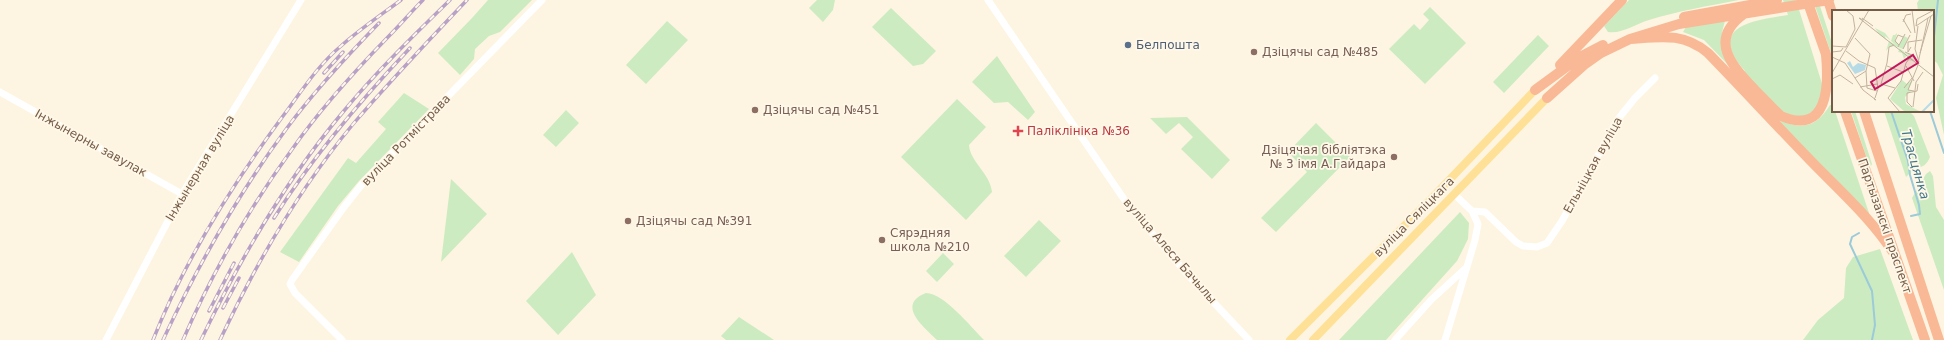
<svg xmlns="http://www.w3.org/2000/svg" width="1944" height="340" font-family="'DejaVu Sans',sans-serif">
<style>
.green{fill:#cdebc0}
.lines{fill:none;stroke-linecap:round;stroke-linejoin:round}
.stream{stroke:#9bcad9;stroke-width:2}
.minor{stroke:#fff;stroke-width:7}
.major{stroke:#fee197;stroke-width:8}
.highway{stroke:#f9b996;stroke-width:10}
.rail-casing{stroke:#b8a0c6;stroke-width:3.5}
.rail{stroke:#fff8e8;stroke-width:2;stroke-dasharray:6;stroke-linecap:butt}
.service-dot{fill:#5c6f8a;stroke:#fff8e8;stroke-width:1.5}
.education-dot{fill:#8d6e63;stroke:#fff8e8;stroke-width:1.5}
.health-dot{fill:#e0444e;stroke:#fff8e8;stroke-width:1.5}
.labels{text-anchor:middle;stroke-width:3.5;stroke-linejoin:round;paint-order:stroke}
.service-label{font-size:12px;fill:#4e5e75;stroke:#fff8e8;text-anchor:start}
.education-label{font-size:12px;fill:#785e54;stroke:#fff8e8;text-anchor:start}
.health-label{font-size:12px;fill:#be3a42;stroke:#fff8e8;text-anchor:start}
.street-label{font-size:12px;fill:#755c47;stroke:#fff8e8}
.water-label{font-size:13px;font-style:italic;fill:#41778a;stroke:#fff8e8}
.inset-river{fill:none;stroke:#b6dbe7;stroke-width:2}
.inset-road{fill:none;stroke:#c3b39e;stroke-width:1}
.view{fill:#c2185b;fill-opacity:0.15;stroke:#c2185b;stroke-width:2}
.inset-edge{fill:none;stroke:#755c47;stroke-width:2}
</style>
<rect width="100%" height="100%" fill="#fdf5e1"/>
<!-- green -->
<path class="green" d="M488,0H532L500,32L489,36L475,49L474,59L460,75L438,53L472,18Z
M817,0H835L833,10L823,22L809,8Z
M1629,0H1739C1708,6 1678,11 1649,20C1635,24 1623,34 1608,32L1604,26Z
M1783,0H1796L1823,87L1819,106L1806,116L1800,117L1788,114L1782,111L1743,74L1745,71C1705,26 1754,20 1788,15Z
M1813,0H1818L1833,46V59Z
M1919,0H1944V135L1936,98L1943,75L1937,63L1933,60V11H1918L1917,3Z
M1430,7L1466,43L1425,84L1389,49L1414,24L1420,30L1429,20L1423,14Z
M891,8L936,51L923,64L913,66L872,27Z
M667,21L688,40L646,84L626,65Z
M1725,21L1722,32L1721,45L1736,73L1704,40L1683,32L1686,27Z
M1538,35L1549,46L1504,93L1493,82Z
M997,56L1035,112L1028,120L1008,102L994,103L972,82Z
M404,93L429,109L359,181L338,206L299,262L280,252L348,158L356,163L386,129L378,122Z
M957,99L986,127L969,145C970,162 990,173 992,192L966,220L901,157Z
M1830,105H1833V111H1835L1869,213L1868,214L1775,117C1798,130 1815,130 1830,105Z
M566,110L579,123L556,147L543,135Z
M1851,111H1855L1872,164L1871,166L1869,165Z
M1884,111H1909L1914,116L1930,157C1927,164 1923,168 1915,168L1906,177Z
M1187,117L1230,160L1212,179L1181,149L1193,137L1179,123L1166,134L1150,118Z
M1316,123L1350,157L1276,232L1261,218L1307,172L1288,152Z
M1930,171L1933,176L1936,207L1944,220V290L1912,198L1926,174Z
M451,179L487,214L441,262Z
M1460,212L1469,223L1468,239L1457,261L1386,340H1339Z
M1039,220L1061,241L1026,277L1004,256Z
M1880,249L1913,340H1803L1818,320L1844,298L1846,268L1853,257Z
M572,252L596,295L558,335L526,301Z
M943,253L954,264L937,282L926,271Z
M926,293C944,293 971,327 984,340H937C925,328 895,305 926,293Z
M739,317L774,340H726L721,336Z"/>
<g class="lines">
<!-- stream -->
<path class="stream" d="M1933,46L1938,0
M1891,111L1908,161L1910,175L1919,205L1920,214L1911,216
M1930,111L1944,153
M1859,233L1852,237L1850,244L1872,291L1875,325L1872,340"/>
<!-- minor -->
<path class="minor" d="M988,0L1128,205L1187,274L1249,340
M0,92L182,194
M1454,194L1472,211L1485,212L1516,242L1523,246L1537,247L1547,243L1562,221L1618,119L1635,98L1655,78
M106,340L182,194L301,0
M342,340L295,293L290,284L292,280L344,207L363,183L542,0
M1395,340L1431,300L1467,267
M1445,340L1475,240L1478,224L1472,211"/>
<!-- major -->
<path class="major" d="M1290,340L1433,197L1535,90
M1313,340L1547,98"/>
<!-- highway -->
<path class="highway" d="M1807,0L1828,60
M1828,0L1833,16
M1744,14C1707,40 1733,67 1755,90C1764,99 1772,108 1781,116C1828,136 1829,86 1826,55
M1684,17L1777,0
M1630,39C1660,37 1683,32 1708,53C1742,88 1776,125 1810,160C1841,192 1871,218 1895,255
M1560,65L1622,0
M1535,90L1580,57L1603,45
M1547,98L1584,65L1601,53L1630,39L1679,24L1829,0
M1845,111L1925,340
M1864,111L1939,340"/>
<defs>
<path id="rail" d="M324,73L343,52
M274,218C313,156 360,101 410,48
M223,308L239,278
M209,311L234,263
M153,340C185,259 232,185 283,116C301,92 318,65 341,46C360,29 381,15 401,0
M163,340C198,265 238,194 287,128C315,90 347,56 379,23
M183,340C212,273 250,207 293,148C321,108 354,72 388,37C400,25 411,12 423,0
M201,340C240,259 285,181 343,112C376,72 413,36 450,0
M220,340C256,263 299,189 354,123C390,81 429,40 467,0"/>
</defs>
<!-- rail casing -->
<use href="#rail" class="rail-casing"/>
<!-- rail -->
<use href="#rail" class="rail"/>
</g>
<!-- markers -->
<circle class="service-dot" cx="1128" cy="45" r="4"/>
<g class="education-dot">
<circle cx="1254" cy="52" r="4"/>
<circle cx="755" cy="110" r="4"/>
<circle cx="1394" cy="157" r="4"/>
<circle cx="628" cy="221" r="4"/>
<circle cx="882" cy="240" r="4"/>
</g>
<path class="health-dot" d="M1016 125h4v4h4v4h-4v4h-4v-4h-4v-4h4z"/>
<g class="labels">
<!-- service labels -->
<g class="service-label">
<text x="1136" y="49">Белпошта</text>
</g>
<!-- education labels -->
<g class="education-label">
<text x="1262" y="56">Дзіцячы сад №485</text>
<text x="763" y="114">Дзіцячы сад №451</text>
<text x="1386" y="154" text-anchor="end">Дзіцячая бібліятэка<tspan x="1386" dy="14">№ 3 імя А.Гайдара</tspan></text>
<text x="636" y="225">Дзіцячы сад №391</text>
<text x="890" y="237">Сярэдняя<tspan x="890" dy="14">школа №210</tspan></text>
</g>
<!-- health labels -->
<g class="health-label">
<text x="1027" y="135">Паліклініка №36</text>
</g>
<!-- street labels -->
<g class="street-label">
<text transform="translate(406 140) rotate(-46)" y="4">вуліца Ротмістрава</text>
<text transform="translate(91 143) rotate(29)" y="4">Інжынерны завулак</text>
<text transform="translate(1593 165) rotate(-61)" y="4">Ельніцкая вуліца</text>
<text transform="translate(200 168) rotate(-59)" y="4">Інжынерная вуліца</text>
<text transform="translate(1414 217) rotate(-45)" y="4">вуліца Сяліцкага</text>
<text transform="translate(1885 226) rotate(71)" y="4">Партызанскі праспект</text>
<text transform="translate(1170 251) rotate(49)" y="4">вуліца Алеся Бачылы</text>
</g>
<!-- water labels -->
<g class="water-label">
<text transform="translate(1916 164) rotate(74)" y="5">Трасцянка</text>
</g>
</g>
<!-- overview -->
<g transform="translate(1832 10)">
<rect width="102" height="102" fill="#fdf5e1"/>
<path d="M43,18L53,23L59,31L61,25H63L64,24V23L65,24L63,30L67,35L72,26L76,28L71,39L66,37L74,43L79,44L78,47L83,51L74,50L76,45L69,40L75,45L72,49L70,43L66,42L68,38L63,36L57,37L54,41L57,31L64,35L53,26L54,30L47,24ZM70,70L75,74L81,70L76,80L79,81L73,87L74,94L89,102L72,101L58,89Z" fill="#cdebc0"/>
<path d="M18,51L21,57L26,53L34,55L33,60L23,64L15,53Z" fill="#b6dbe7"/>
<path class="inset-river" d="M90,102L102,90"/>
<path class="inset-road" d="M80,0L83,23M102,0L85,9L84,16L102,4M30,8L41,16M71,9L79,23M31,10L27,8L102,67M71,12L74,5L79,4M86,16L83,39L87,52M76,32V42L79,37M76,32L90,30M67,35L63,31L66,25L71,27M0,36L14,37L23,19L21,6L14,0M66,37L73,24M71,39L78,25M14,41L27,51L43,58L46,78V79L43,88L42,89L44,90L31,80L23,68M0,42L9,41L11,38M73,42L80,45L74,53M88,43L99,6M0,47L13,53L23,68L34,61L38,44L23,28M55,53L49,74L63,78M55,53L57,37L62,35M86,53L96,8M55,56L71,62M74,56L82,71M34,61L35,78L45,81M0,63L37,0M0,69L8,65L21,74M84,72L91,62M28,77L45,74M72,78L80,68M82,81L76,80L86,55M56,88L69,71L74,53M56,88L68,102M80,97L75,92V83L85,81L86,74M81,97L84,72"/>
<path class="view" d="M81,45L86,53L43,79L39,72Z"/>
<rect width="102" height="102" class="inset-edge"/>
</g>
</svg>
